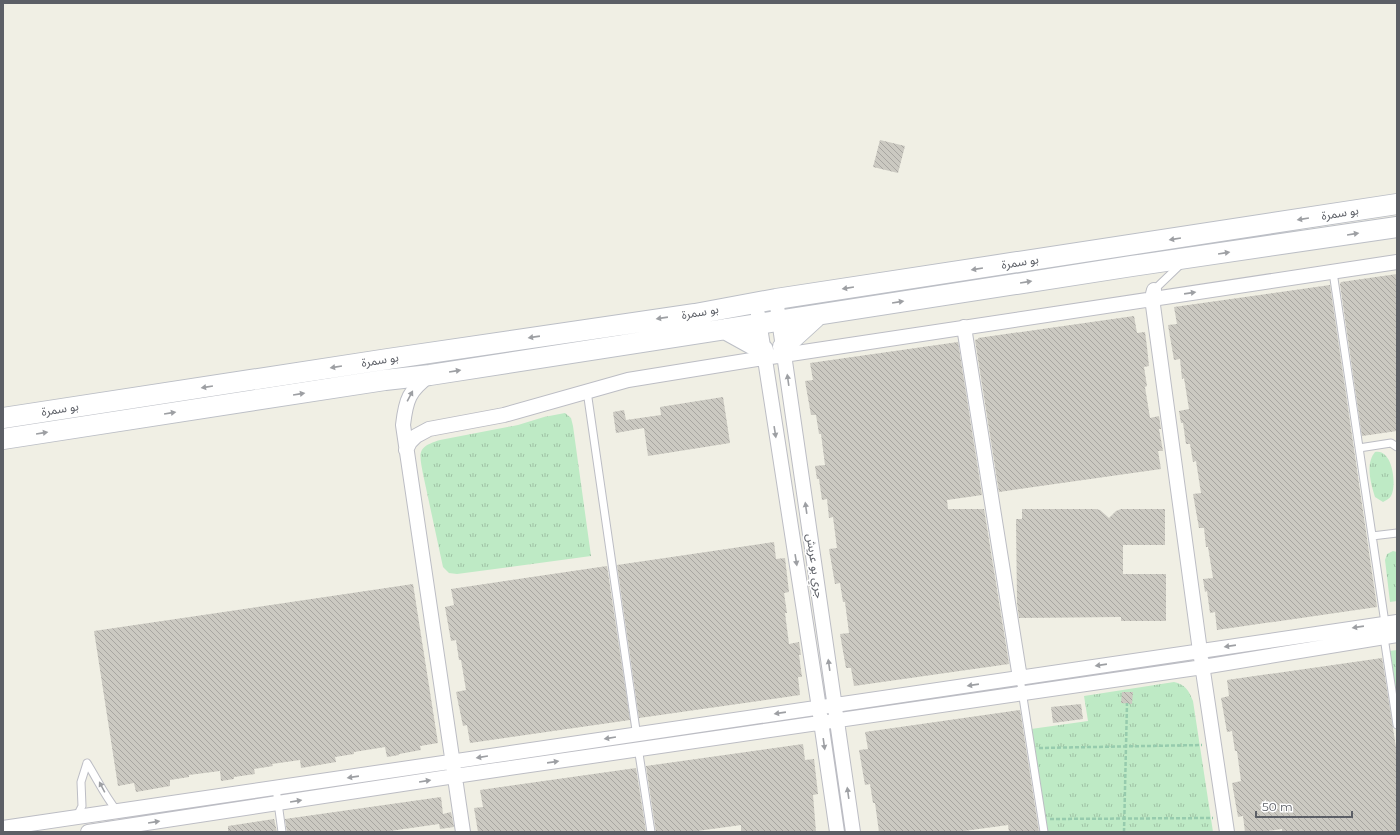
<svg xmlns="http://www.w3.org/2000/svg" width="1400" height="835" font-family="Montserrat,'Noto Sans Arabic',sans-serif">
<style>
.grass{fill:url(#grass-tufts)}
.building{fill:url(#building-back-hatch)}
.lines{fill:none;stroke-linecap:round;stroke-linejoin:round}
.lane-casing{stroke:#bcbdc4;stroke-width:9}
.street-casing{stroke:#bcbdc4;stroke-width:16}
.secondary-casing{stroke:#bcbfc6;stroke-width:22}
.path{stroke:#96cbad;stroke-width:2.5;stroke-dasharray:4 2;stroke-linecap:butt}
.lane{stroke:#fff;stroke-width:7}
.street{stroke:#fff;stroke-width:14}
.secondary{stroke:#fff;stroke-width:20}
.oneway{fill:#9d9fa3}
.labels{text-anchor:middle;stroke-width:3.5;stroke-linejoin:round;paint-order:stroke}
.street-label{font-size:12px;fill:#5c5f66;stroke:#fff}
</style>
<defs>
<pattern id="grass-tufts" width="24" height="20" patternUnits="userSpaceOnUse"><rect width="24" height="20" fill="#beeac5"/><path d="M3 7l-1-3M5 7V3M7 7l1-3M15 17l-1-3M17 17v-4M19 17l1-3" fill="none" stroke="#9ec1a4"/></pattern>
<pattern id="building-back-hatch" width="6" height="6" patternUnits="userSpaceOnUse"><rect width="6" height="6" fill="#cbc9c1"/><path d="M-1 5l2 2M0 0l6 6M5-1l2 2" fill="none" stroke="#a8a6a1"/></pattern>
</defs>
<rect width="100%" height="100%" fill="#f0efe4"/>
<!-- grass -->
<path class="grass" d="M565,413L571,418L573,426L591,556L457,574L449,573L443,567L423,474C419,452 417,447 440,440L518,425L544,417Z
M1375,452C1393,448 1397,486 1391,496C1389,499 1386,500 1383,502L1375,497C1371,484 1365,464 1375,452Z
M1393,551L1397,552V601L1390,602L1385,560L1387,554Z
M1397,650V706L1389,651Z
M1174,682C1185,684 1189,691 1193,701L1213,832H1047L1031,729L1088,721L1084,696Z"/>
<!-- building -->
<path class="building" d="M880,140L905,146L898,173L873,167Z
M1397,274V431L1362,436L1340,284L1341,282Z
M1330,285L1377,607L1217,630L1215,612L1210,613L1207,591L1205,592L1203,579L1213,578L1208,547H1206L1204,528H1199L1193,494L1201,493L1196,461L1193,462L1190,444H1186L1183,423H1181L1179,411L1189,409L1184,378L1182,379L1180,359L1174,360L1168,325L1177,324L1174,307Z
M1134,316L1137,333L1145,332L1147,347L1149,366L1144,367L1147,386L1145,387L1150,418L1159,416L1161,429H1159L1163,451H1158L1161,469L999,492L975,340L978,339V338Z
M958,342L982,495L947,500L948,509H984L1009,664L854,686L851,668H846L840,634L849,633L845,602H843L840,583L835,584L829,549L837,548L833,517L829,518L827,499L822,500L819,479H817L815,466L825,465L821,434H819L816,415H811L805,381L813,380L810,363Z
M723,397L730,443L648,456L644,428L616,433L613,412L624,410L626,420L661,415L660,407Z
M1022,509H1096L1100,510L1109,518L1116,511L1121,509H1165V545H1123V574H1166V621H1121V617L1019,618L1017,603L1016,519H1022Z
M774,542L776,559L785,558L789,592L784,593L787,613H785L789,644L799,642L801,655H799L802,677H798L800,695L639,718L617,565Z
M607,566L630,720L470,743L467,725L463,726L456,692L466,690L461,660H459L456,640L451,641L445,607L454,605L451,589Z
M413,584L438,743L420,746L421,750L399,754V755L387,757L385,747L354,752V754L335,757L336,762L301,768L300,760L272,764L273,766L254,769L255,774L234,777V779L221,781L220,771L189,775V777L170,780V786L136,792L134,783L118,786L94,631Z
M1382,658L1397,754V832H1282V829L1260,832H1245L1243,816L1238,817L1232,783L1241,781L1237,751H1235L1232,731L1227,732L1221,698L1229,696L1227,680Z
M1122,692H1133L1132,704L1121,703Z
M1081,704L1083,719L1053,723L1051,707Z
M1020,710L1039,832H1009L1008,825L957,832H879L875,803H873L870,784L865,785L859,750L868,749L865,732Z
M803,744L805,760L814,759L818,794L813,795L816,832H741V825L690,832H656L646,766Z
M636,768L646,832H478L474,808L483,807L480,790Z
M441,797L443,814L451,812L454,827L440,829L439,824L383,832H287L285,819Z
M274,819L277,832H228V826Z"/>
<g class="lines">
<defs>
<path id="lane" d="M1333,272L1385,623
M1154,290L1181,264
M587,391L637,737
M1359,448L1391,443L1397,447
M1372,536L1397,533
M1384,637L1397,725
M1020,678L1044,832
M638,747L651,832
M87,763C97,779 105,796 117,811
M276,788L282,832
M77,816L82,806L81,782L87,763"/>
<path id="street" d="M1154,290L1152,298L1200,651L1227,832
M776,299L853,832
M758,314L819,708L837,832
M964,327L1020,678
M430,375C409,391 406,399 403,425L463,832
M406,450L410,442L416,436L429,429L504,415L628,380L764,358L1397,262
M3,828L1397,622
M88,832L455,776L1203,667L1397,635"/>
<path id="secondary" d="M725,329L763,350
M783,347L818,315
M3,418L388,359L695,314L776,299L1397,204
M3,439L385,380L430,375L1132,266L1397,227"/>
</defs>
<!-- lane casing -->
<use href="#lane" class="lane-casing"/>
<!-- street casing -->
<use href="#street" class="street-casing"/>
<!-- secondary casing -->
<use href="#secondary" class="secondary-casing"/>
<!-- path -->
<path class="path" d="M1039,748L1202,745
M1050,819L1213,818
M1124,832L1127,703"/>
<!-- lane -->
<use href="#lane" class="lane"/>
<!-- street -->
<use href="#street" class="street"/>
<!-- secondary -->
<use href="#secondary" class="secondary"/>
</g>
<!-- one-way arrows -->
<defs><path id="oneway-solid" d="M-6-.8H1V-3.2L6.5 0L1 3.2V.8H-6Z"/></defs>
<g class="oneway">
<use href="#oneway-solid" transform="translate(1303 219) rotate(171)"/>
<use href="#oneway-solid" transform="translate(1353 234) rotate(-9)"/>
<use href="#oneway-solid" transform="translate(1175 239) rotate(171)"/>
<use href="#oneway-solid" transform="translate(1224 253) rotate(-9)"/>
<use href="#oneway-solid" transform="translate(977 269) rotate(171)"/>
<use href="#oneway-solid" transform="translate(1026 282) rotate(-9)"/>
<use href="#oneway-solid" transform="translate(848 288) rotate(171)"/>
<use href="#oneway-solid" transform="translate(1190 293) rotate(-8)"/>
<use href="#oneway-solid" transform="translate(898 302) rotate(-9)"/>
<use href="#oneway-solid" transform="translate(662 318) rotate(172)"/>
<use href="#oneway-solid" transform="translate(534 337) rotate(172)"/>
<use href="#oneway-solid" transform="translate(336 367) rotate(171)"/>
<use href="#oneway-solid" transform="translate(455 371) rotate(-9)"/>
<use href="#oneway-solid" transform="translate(788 380) rotate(-98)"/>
<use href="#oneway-solid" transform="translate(207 387) rotate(171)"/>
<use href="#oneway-solid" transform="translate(299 394) rotate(-9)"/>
<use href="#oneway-solid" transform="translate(410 396) rotate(-62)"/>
<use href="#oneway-solid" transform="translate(170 413) rotate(-9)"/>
<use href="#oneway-solid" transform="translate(775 432) rotate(81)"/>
<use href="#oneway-solid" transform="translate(42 433) rotate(-9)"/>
<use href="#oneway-solid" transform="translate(806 508) rotate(-98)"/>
<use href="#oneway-solid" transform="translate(796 560) rotate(81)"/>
<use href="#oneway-solid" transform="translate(1358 627) rotate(172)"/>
<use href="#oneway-solid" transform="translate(1230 646) rotate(172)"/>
<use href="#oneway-solid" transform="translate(829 665) rotate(-98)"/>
<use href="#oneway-solid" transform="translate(1101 665) rotate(172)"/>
<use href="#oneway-solid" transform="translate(973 685) rotate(172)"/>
<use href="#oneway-solid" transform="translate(780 713) rotate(172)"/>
<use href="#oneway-solid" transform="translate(610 738) rotate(171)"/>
<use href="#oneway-solid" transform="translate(824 744) rotate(82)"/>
<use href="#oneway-solid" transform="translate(482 757) rotate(171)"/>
<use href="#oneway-solid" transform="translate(553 762) rotate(-8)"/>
<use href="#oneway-solid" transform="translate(353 777) rotate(172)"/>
<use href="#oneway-solid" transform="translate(425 781) rotate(-9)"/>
<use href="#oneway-solid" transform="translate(102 787) rotate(-118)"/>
<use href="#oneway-solid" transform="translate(848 793) rotate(-98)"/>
<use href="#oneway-solid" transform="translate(296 801) rotate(-9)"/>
<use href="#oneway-solid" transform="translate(154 822) rotate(-9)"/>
</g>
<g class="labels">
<!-- street labels -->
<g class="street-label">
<text transform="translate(1340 213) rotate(-9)" y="4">بو سمرة</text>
<text transform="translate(1020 262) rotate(-9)" y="4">بو سمرة</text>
<text transform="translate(700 312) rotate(-10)" y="4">بو سمرة</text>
<text transform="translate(380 360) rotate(-9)" y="4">بو سمرة</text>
<text transform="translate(60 409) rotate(-9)" y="4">بو سمرة</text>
<text transform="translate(815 566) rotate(82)" y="4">جري بو عريش</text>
</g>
</g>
<!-- border -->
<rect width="1400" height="835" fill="none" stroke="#5c5f66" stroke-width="8"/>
<!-- scale -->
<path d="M1256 811v6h96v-6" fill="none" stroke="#5c5f66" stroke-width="2"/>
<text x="1262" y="811" font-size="12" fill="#5c5f66" stroke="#ffffff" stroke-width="3" paint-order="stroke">50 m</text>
</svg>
